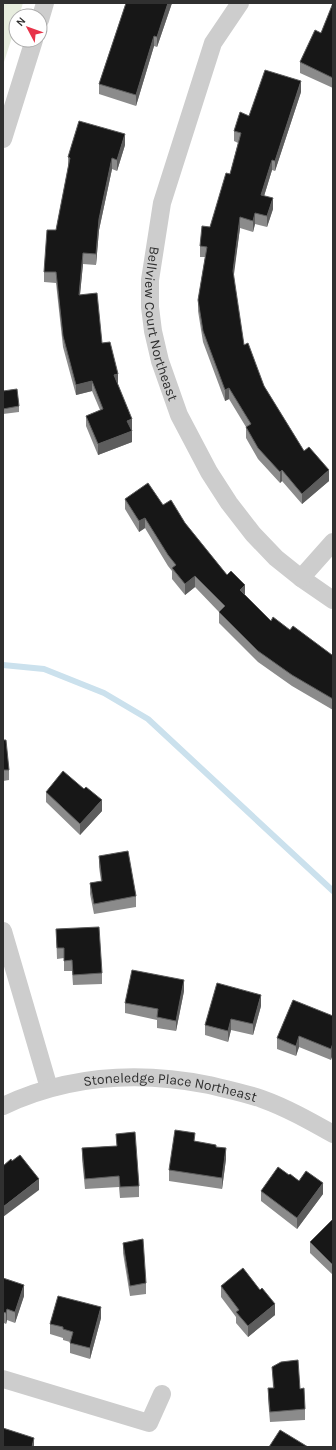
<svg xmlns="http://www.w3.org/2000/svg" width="336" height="1450" font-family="Karla,sans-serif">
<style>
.green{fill:#e7edde}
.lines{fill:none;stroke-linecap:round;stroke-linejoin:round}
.stream{stroke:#cbe1ed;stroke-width:6}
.street{stroke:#cdcdcd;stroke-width:18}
.wall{fill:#8b8b8b}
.shaded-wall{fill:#5d5d5d}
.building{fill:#171717;stroke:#5d5d5d}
.labels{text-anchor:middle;stroke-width:4;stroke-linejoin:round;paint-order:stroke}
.street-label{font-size:14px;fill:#303030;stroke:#fff}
</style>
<rect width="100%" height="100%" fill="#fff"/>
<!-- green -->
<path class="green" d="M3,3H23L19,16H16V25L3,65Z"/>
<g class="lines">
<!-- stream -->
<path class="stream" d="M3,665L44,669L104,693L148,719L333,891"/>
<!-- street -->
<g class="street">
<path id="s1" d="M240,3L213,43L162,203L150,280V307L153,331L160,361L179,415L209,472L229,503L253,534L276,558L301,578L333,600"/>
<path d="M40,20L45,3"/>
<path d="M3,139L34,40"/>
<path d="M301,578L333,542"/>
<path d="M3,931L49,1088"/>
<path id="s2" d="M3,1106C69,1075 139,1071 209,1085C226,1089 245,1093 262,1099C287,1108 310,1121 333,1134"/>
<path d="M3,1379L149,1423L162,1394"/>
</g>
</g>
<!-- wall -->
<path class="wall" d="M126,3H172L157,47L154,46L136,106L99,94V84Z
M333,3V88L300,73V62L321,33Z
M301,92L275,171L272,170L264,196L273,209L267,227L255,224L253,232L240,228L233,276L244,345L264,386L304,451L329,481L302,504L282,481L280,483L258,459L246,438V427L229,399L225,401L203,342L198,311V300L205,257H200V246L210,227L230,174L238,143L234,141V131L249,116Z
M125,145L117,171L112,169L99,230L96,265L83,264L80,294L102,343L118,385L132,430H131L132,442L98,455L86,426V416L100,410L92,391L76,395L63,347L56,283L44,282V272L56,230L68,167V157Z
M3,391L19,406V412L3,414Z
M125,499L163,505L185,523L227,575L245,595L271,621L290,630L332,655L333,653V710L292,686L258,662L219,623V612L195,587L185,595L172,579V571L168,566L145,528L139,532L125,509Z
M3,740L9,770V780L3,781Z
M46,792L102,811L80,835L46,802Z
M99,856L136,896V907L94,914L90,894V883L101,881L99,867Z
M56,929L102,973V984L73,985L72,971H64V958L57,959Z
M184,991L176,1031L157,1028V1020L125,1013V1003Z
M261,1006L253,1035L231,1030L228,1042L205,1035V1025Z
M333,1016L331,1060L299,1047L296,1056L277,1049V1038Z
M116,1134L139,1186V1197L120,1198L119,1187L85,1189L82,1159V1148L117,1146Z
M195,1141L226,1159L222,1189L169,1181V1170Z
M289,1175L323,1194L297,1229L261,1201V1191Z
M333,1219V1275L310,1253V1242Z
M123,1243L146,1283V1294L130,1296L123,1253Z
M3,1278L24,1296L15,1323L7,1320L6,1324L4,1323V1329L3,1330Z
M221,1286L275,1315L248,1337L236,1323V1317L221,1297Z
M101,1318L90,1359L70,1353V1342L63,1340V1338L50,1334V1324Z
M272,1367L300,1389L305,1409V1420L270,1422L268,1399V1388H273Z"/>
<!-- shaded-wall -->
<path class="shaded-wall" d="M168,3H172L157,47V37Z
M154,36V46L136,106V95Z
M301,81V92L275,171V161Z
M125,134V145L117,171V160Z
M112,158V169L99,230L96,265V254L99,219Z
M272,160V170L261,206V195Z
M273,198V209L267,227V216Z
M255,213V224L253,232V221Z
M240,217V228L233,282V271Z
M83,253V264L79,305V295Z
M118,374V385L114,375Z
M92,381V391L76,395V385Z
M229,388V399L225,401V390Z
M132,419V430L127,432V421Z
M132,431V442L98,455V444Z
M282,470V481L280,483V472Z
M329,470V481L302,504V494Z
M145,518V528L139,532V521Z
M195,576V587L185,595V584Z
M245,585V596L240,590Z
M102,800V811L80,835V824Z
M184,980V991L176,1031V1021Z
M261,995V1006L253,1035V1024Z
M231,1019V1030L228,1042V1031Z
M299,1036V1047L296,1056V1046Z
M333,1043V1054L331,1060V1049Z
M226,1148V1159L222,1189V1178Z
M39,1179V1190L3,1217V1207Z
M323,1183V1194L297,1229V1218Z
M24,1285V1296L15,1323V1312Z
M275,1304V1315L248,1337V1326Z
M101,1307V1318L90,1359V1348Z
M7,1309V1320L6,1324V1313Z
M4,1318V1329L3,1330V1320Z
M34,1438V1447H32Z"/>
<!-- building -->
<path class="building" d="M126,3H168L157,37L154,36L136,95L99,84Z
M333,3V78L300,62L315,30L321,33Z
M265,70L301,81L275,161L272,160L261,195L273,198L267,216L255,213L253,221L240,217L233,271L244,345L248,343L264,386L304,451L309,447L329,470L302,494L282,470L280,472L258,448L246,427L251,424L229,388L225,390L203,331L198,300L207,247L200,246L202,226L210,227L226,173L230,174L241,133L234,131L240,112L249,116Z
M79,121L125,134L117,160L112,158L99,219L96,254L83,253L79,295L97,293L102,343L110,342L118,374L114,375L132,419L127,421L132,431L98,444L86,416L103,409L92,381L76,385L63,336L56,272H44L47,230H56L70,158L68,157Z
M17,389L19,406L3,409V391Z
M148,483L163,505L171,500L185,523L227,575L231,571L245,585L240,590L271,621L273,617L290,630L293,626L332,655L333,653V699L292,675L258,651L219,612L225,606L195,576L185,584L172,568L176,565L168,555L145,518L139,521L125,499Z
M3,740H6L9,770H3Z
M63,771L84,789L86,787L102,800L80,824L46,792Z
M128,851L136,896L94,904L90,883L102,881L99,856Z
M99,927L102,973L73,975L72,960L64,961V948H57L56,929Z
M132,970L184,980L176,1021L157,1017L158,1009L125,1003Z
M217,983L261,995L253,1024L231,1019L228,1031L205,1025Z
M293,1000L333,1016V1043L331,1049L299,1036L296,1046L277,1038Z
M175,1130L195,1133L194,1141L216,1145V1147L226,1148L222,1178L169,1170Z
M135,1132L139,1186L120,1187L119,1176L85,1179L82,1148L117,1146L116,1134Z
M20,1155L39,1179L3,1207V1166L11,1159L12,1161Z
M278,1167L289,1175L290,1174L299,1181L306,1171L323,1183L297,1218L261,1191Z
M333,1219V1265L310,1242Z
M143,1239L146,1283L130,1286L123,1243Z
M243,1268L260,1290L262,1288L275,1304L248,1326L236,1312L239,1310L221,1286Z
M3,1278L24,1285L15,1312L7,1309L6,1313L3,1312Z
M58,1296L101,1307L90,1348L70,1343L73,1332L63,1329V1327L50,1324Z
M298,1360L300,1389L304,1388L305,1409L270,1412L268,1388H274L272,1367L281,1362Z
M3,1428L34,1438L32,1447H3Z
M280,1430L308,1447H269Z"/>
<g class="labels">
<!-- street labels -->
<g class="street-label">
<text dy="5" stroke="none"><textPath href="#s1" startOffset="339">Bellview Court Northeast</textPath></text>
<text dy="5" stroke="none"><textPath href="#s2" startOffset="172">Stoneledge Place Northeast</textPath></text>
</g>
</g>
<!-- border -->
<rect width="336" height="1450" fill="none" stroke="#303030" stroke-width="8"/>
<!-- north arrow -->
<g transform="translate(28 28) rotate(311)"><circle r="19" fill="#ffffff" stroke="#acacac"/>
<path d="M0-3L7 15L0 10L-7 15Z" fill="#e73349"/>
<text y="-6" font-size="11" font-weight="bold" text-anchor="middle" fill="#303030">N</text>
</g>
</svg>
